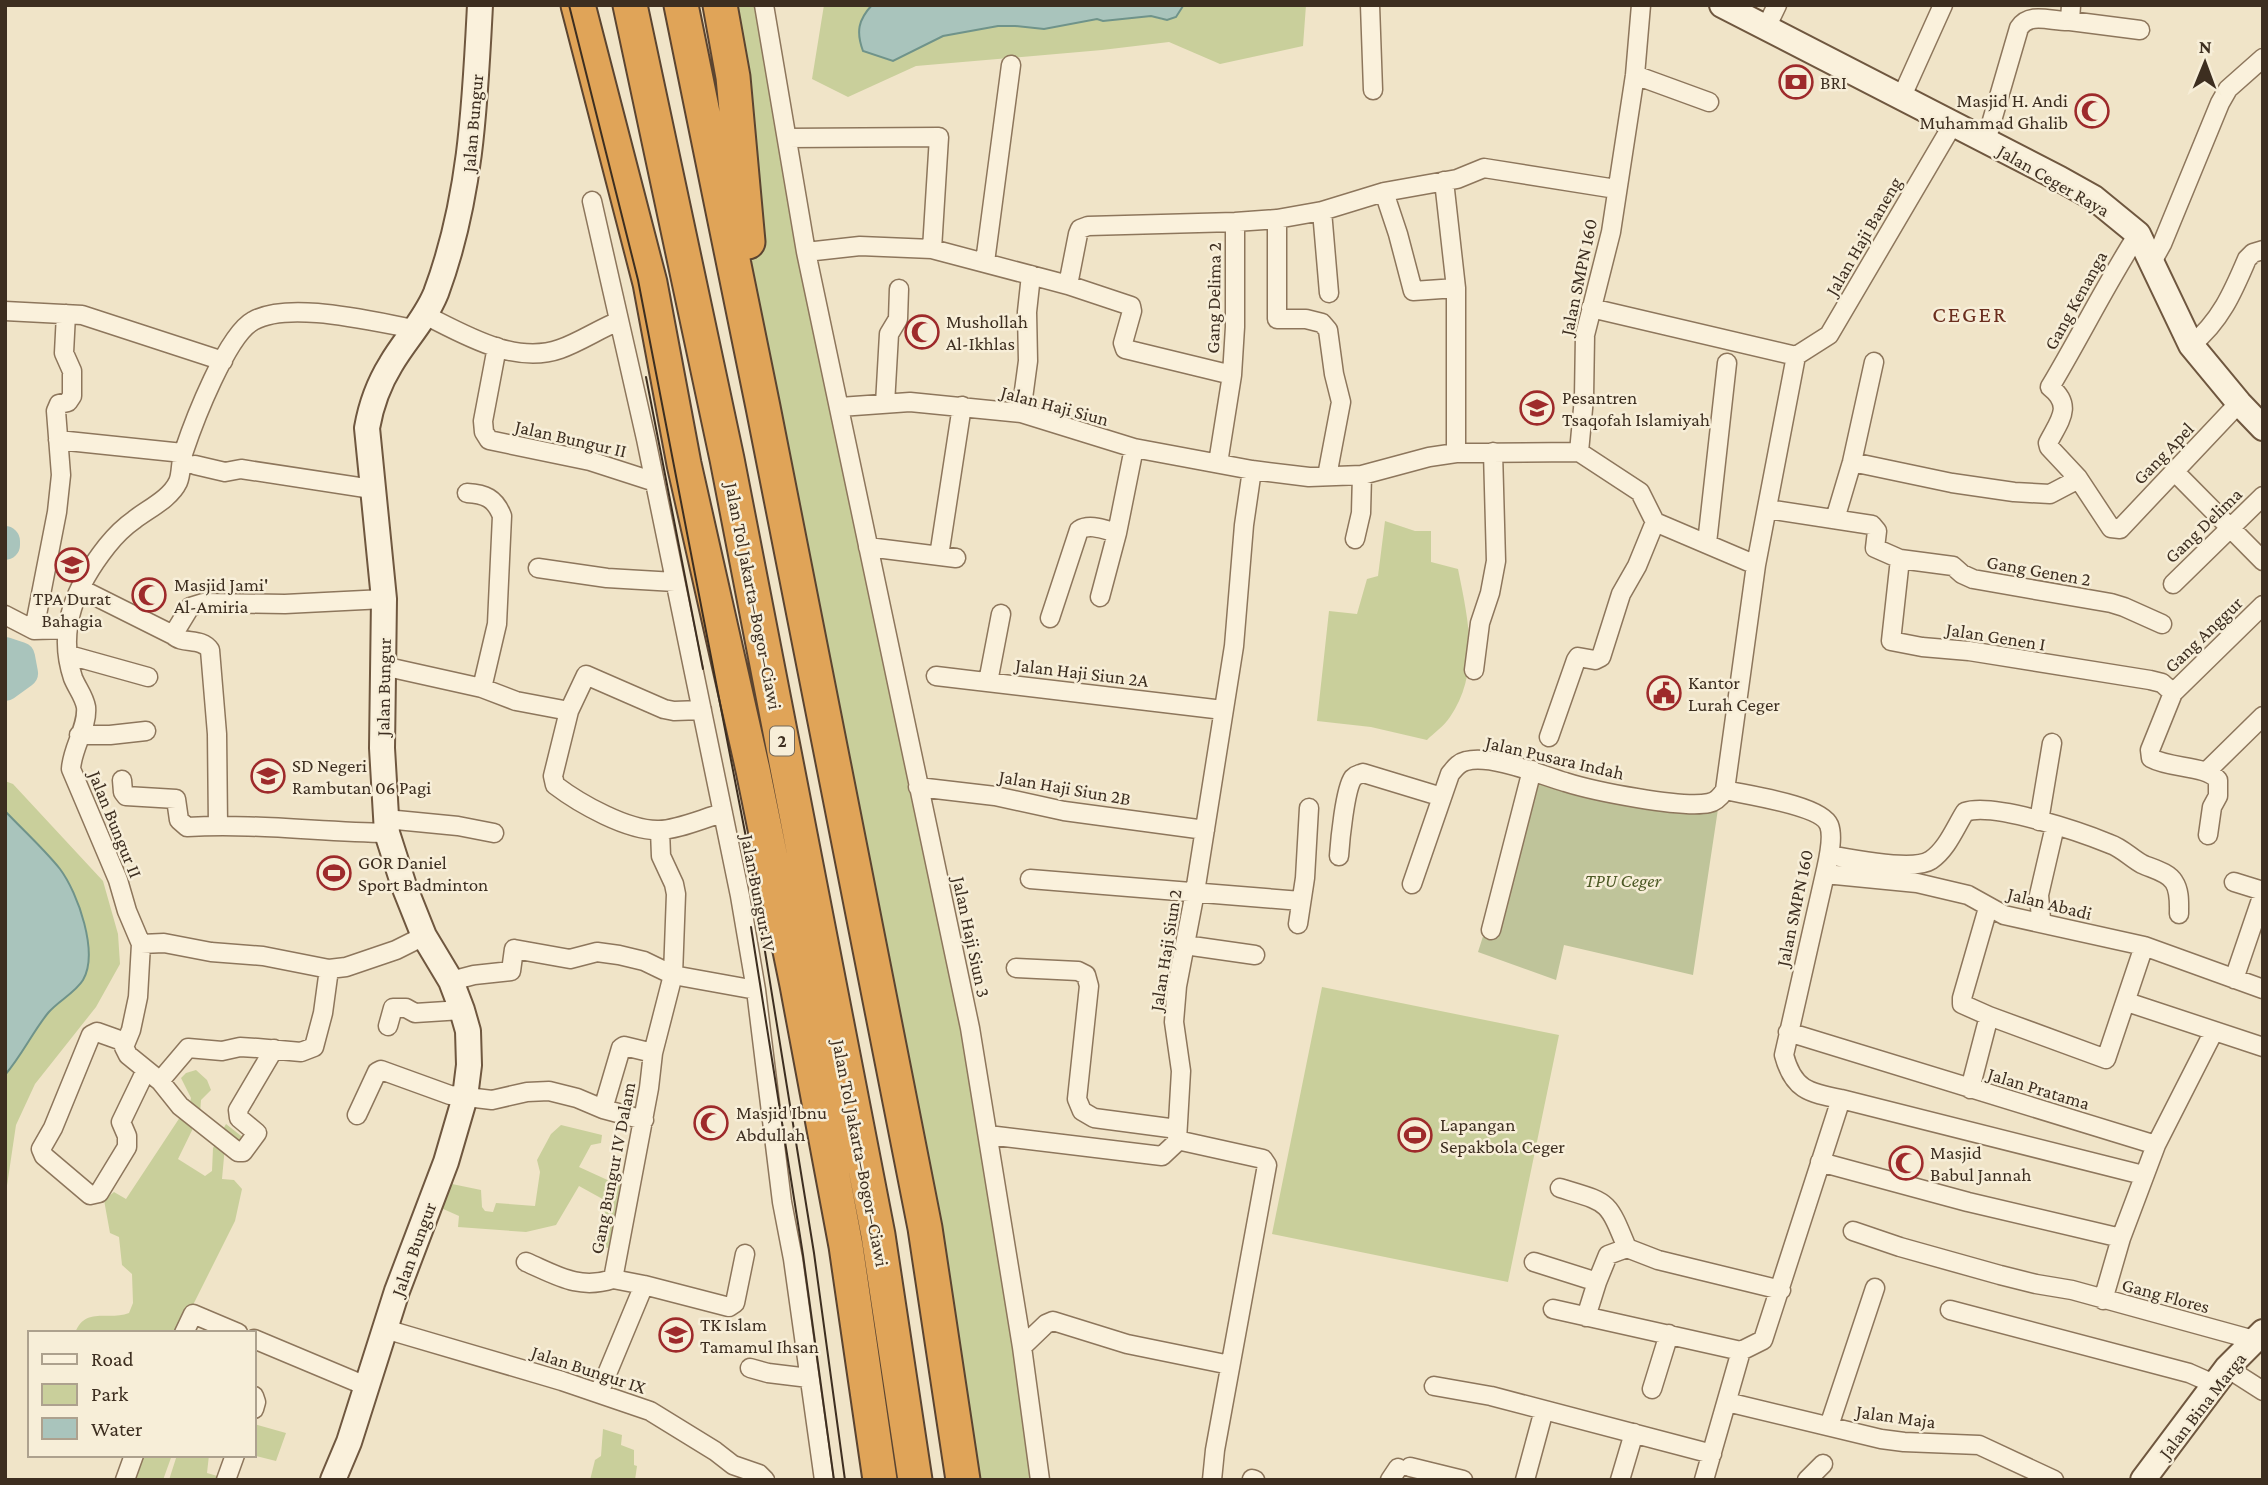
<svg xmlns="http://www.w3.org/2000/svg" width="2268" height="1485" font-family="'Crimson Pro',serif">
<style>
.green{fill:#c9cf9b}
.cemetery{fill:#bfc49a}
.water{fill:#a9c4bc;stroke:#6f938a;stroke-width:2}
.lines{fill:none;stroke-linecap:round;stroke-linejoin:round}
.river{stroke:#a9c4bc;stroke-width:30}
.street-casing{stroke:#8d765c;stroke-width:21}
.secondary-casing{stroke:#6f573f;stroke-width:28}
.highway-casing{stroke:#5b4430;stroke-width:37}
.street{stroke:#faf1dc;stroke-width:18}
.secondary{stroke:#faf1dc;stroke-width:24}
.highway{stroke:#e0a458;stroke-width:33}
.tram{stroke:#3d2e20;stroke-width:2}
.labels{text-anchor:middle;stroke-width:5;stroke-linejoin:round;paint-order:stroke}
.shield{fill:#f7eed8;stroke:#756857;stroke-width:2}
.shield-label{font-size:18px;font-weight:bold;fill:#3d2e20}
.poi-label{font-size:19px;fill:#3d2e20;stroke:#f7eed8;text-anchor:start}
.street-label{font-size:19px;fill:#3d2e20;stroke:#f7eed8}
.park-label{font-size:19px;font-style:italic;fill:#4d5a26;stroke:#f7eed8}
.quarter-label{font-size:23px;letter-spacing:2px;fill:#6b2e1e;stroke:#f7eed8}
</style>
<rect width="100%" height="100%" fill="#f0e4c8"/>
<!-- green -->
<path class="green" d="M720,5H764L1014,1298L1038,1480H963L763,407Z
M824,5H872C858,20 856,32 863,51L892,61L943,36L998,26H1015L1044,29L1097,19L1103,21L1151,16L1163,20L1176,17L1183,5H1306L1303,46L1220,64L1169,42L1102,50L916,66L848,97L812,79Z
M1385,521L1415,531H1431V562L1458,569C1468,619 1481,672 1450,717C1444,726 1434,733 1427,740L1371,727L1317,721L1329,611L1357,614L1367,579L1378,576Z
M5,781L13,784L103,881L118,934L120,964L96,1007L35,1084L16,1125L5,1199Z
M1322,987L1559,1035L1508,1282L1272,1234Z
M196,1070L207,1080L211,1090L201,1100L200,1114L178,1159L205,1176L212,1171L213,1148L226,1124L245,1139L246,1148L225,1146L222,1179L234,1180L242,1189L235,1221L179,1333H75C85,1306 109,1321 129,1313L133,1303L132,1274L122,1265L119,1237L110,1233L104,1200L114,1192L126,1199L190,1102L191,1098L181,1078L186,1073Z
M561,1125L602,1135L601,1143L591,1145L579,1167L625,1188L612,1249L593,1244L608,1202L579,1186L556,1225L526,1232L458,1227L459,1216L441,1208L452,1184L481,1190L482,1207L485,1211L493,1212L496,1203L535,1206L540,1172L537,1160L551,1134Z
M254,1424L286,1433L276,1461L252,1455H254Z
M603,1429L622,1435L621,1445L634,1450V1465L637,1466L635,1480H590L595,1460L601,1456Z
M140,1455H172L163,1480H132Z
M177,1455H209L207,1473L231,1480H169Z"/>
<!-- cemetery -->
<path class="cemetery" d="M1532,782L1656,807L1718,809L1693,975L1564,945L1556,980L1478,952Z"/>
<!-- water -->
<path class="water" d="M872,5H1183V6L1176,17L1167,20L1151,16L1103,21L1097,19L1044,29L1015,26H998L943,36L893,61L863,51C856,32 858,20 872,5Z
M5,811C23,830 44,849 60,869C78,893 99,953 83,980C75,993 58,1001 48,1013C32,1033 22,1055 5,1075Z"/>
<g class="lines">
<!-- river -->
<path class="river" d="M5,541V545
M5,652L20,657L23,673L5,686"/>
<defs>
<path id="street" d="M764,5L806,252L970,1028L1022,1347L1040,1480
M1370,5L1373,90
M1641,5L1635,75L1611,232L1585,335L1584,398L1579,452L1640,492L1655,522L1756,565L1725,790C1746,795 1821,805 1829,825C1834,838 1828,860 1825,874L1784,1055C1793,1089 1808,1093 1841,1099L1763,1340L1741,1351L1704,1480
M2070,21L2140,30
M1766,28L1777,5
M1635,75L1709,102
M1902,96L1943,5
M787,138L939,137L932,249
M1986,141L2019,28C2030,11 2052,22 2070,21L2071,5
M1384,192L1398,234L1413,291L1456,288L1444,181
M592,201L646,439L740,896L756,990L782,1202L793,1259L824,1480
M1322,211L1329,293
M1277,219V319H1306L1322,323L1328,330L1334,374L1341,402L1327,476
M2138,234C2106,284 2080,337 2050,387C2074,406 2059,421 2048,443L2049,447L2078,478L2111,528L2120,529L2239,403
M806,252L860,246L932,249L1068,285L1131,306L1132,311L1123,343L1125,349L1232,375
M985,262L1011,65
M2152,262L2162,244L2220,103L2228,89L2263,58
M1068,285L1078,234L1080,229L1088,226L1235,222L1277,219L1322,211L1384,192L1457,179L1484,168L1616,189
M1591,308L1796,356
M5,311L82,315L223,361
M425,315C465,335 515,365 560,349C580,342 599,329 619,321
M2191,345C2220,322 2233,292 2247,259L2253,253L2263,250
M497,347L483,421L484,432L489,440L590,461L655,482
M1796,356L1829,335L1953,124
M885,404L889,334L898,319L899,289
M840,407L910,402L1021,413L1134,448L1252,470L1309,477L1362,475L1429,457L1456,453L1579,452
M1021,413L1028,361L1027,312L1031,275
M58,440L183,453
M1456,453V288
M1852,462L1952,483L2014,492L2050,494L2071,483
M1218,463L1232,375L1235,327V222
M195,465L225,472L241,469L372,489
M2174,471L2263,561
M467,493C485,494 495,498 502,516L497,624L482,688
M1768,509L1872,525L1877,531L1875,548L1900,559L1953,566L1962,574L1973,579L2111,603L2124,607L2162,624
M1835,519L1852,462L1874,362
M1355,539L1361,513L1362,475
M1707,543L1727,363
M868,547L956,558
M939,556L962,406
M1900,559L1891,641L1922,647L1969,651L2150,680L2162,683L2173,693
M1756,565L1796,356
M538,568L607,578L675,582
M2173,584L2263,496
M81,589L173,635L190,607L203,603L285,604L384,599
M1100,597L1117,533L1134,448
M5,615L34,630L67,629
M1050,618L1079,530C1090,523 1105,530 1117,533
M34,630L57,512L61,475L56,411L59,404L68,402L72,396V371L64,353L66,314
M173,635C183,645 201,637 210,650L217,734L218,825
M69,655L148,677
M383,666L482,688L516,701L569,711L553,776L555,785C580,804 628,831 659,830C677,830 704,818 723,813
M1474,670L1480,623L1490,593L1496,561L1493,452
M936,676L1223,710
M988,682L1001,614
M569,711L586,675L664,709L674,711L702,710
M79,735H110L146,731
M1549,737L1576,660L1578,657L1595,660L1601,657L1621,594L1637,566L1655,522
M2207,771L2263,716
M122,780L123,792L126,796L176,799L179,820L187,827C253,823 320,832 387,833
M918,787L995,796L1064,811L1205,830
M386,819L458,826L494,833
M2039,821L2052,743
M2208,835L2212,807L2218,796V780C2206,765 2171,769 2151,758L2150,750L2173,693L2263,605
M1829,855C1851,859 1913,872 1931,860C1947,849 1955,828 1965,812C1993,802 2081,832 2110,844C2122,848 2131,858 2142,864C2153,869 2168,872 2174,882C2180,891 2179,903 2179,914
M1339,856C1340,841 1345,789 1353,778C1357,774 1358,775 1363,773L1442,797
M1825,874L1917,883L1968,895L2004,915L2144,946L2263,989
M1030,879L1301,901
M2234,882L2263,891
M1412,884L1450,774C1455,768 1458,763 1466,761C1491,754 1541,775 1565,782C1593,791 1683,809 1709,803C1716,802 1721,796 1725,790
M1988,908L1962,998V1004L1989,1016
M2041,919L2039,895L2055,826
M1298,924L1305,878L1309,808
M1491,930L1532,770
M141,944L164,943L211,952L263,956L329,969L346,967L396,950L424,936
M1185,945L1255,955
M1016,968L1078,971L1086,975L1089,986L1077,1099L1082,1111L1094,1118L1177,1129
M2234,979L2263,894
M451,981L474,975L511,971L514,949L570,959L597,952L619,955L644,961L673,975L676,894L674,884L661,856L660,830
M2127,1002L2263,1047
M388,1026L393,1008H406L415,1013L462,1010
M1788,1032L2156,1145L2214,1031
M125,1042L97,1032L91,1035L53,1128L41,1149L44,1156L90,1195L99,1193L127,1147V1136L121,1122L146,1070
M274,1049L238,1110L239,1118L257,1133L243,1152H238L180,1106L160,1081L188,1048L222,1051L240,1047L257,1048L301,1052L314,1047L323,1013L329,969
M160,1081L128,1055L124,1047L131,1030L138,997L141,944L127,911L118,880L71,769C72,748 88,727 86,707C84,696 77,688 73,678C56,628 77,584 107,546C115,536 124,527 134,520C148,509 170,499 178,482C182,473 180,461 184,451C194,421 227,335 253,321C289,300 374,322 415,329
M1970,1089L1989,1016L2106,1059L2144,946
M1841,1099L2143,1175
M603,1109L644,1120
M357,1115L377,1072L381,1070L450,1095L492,1100L527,1092L549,1091L577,1098L603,1109L621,1048L624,1046L653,1053
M988,1135L1162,1156L1178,1141
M1820,1162L1968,1202L2121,1238
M1560,1188C1609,1203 1607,1199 1627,1248L1658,1260L1781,1290
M1853,1231L1900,1247L2000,1275L2036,1284L2072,1290L2254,1340
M745,1254L735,1303L729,1307L644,1285L613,1279L649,1088L653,1053L673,975L756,990
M526,1262C558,1276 579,1290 613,1279
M1534,1262L1597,1282
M2103,1300L2121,1238L2156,1145
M1553,1309L1741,1351
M1950,1310L2189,1373L2214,1384
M1586,1317L1597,1282L1608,1255L1627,1248
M385,1329L562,1381L650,1411L715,1451L733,1465L759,1474L765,1480
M184,1333L193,1314L238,1333
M254,1339L366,1386
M1022,1347L1046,1324L1053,1321L1127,1344L1230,1365
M750,1368L768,1373L809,1378
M2227,1368L2263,1391
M1434,1386L1491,1396L1712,1454
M1652,1389L1669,1334
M599,1393L644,1285
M254,1396L256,1402L254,1409
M1727,1402L1881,1439L1904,1442L1979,1445L2054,1480
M1829,1426L1875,1288
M1410,1467L1463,1480
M1252,1479L1255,1480
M125,1480L134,1455
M226,1480L235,1455
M1212,1480L1215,1450L1267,1165L1263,1159L1177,1140L1181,1071L1174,1022L1177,986L1195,892L1234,646L1244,525L1252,470
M1390,1480L1398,1468
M1525,1480L1544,1410
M1620,1480L1634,1433
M1807,1480L1823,1464"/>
<path id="secondary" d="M1722,5L2060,179L2094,198L2138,234L2191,345L2239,403L2263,428
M333,1480L349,1442L397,1291L446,1162L465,1097L469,1065L468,1031L462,1010L451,981L424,936L404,886L387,833L382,748L384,599L367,428C371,405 378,385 391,364C405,340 425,320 436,293C471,199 475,104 480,5
M2143,1480L2227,1368L2263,1332"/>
<path id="highway" d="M578,5L650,283L684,464L753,770L797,985L846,1246L880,1480
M630,5L727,459L878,1235L915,1480
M681,5L763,407L925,1228L963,1480
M720,5L733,77L748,242"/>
</defs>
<!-- street casing -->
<use href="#street" class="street-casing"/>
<!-- secondary casing -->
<use href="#secondary" class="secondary-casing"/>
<!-- highway casing -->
<use href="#highway" class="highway-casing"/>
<!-- street -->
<use href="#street" class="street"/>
<!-- secondary -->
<use href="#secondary" class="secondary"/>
<!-- highway -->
<use href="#highway" class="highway"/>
<!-- tram -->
<path class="tram" d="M569,5L638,280L749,853L814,1253L845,1480
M646,377L703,669
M751,927L803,1255L834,1480"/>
</g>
<!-- icons -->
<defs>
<symbol id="bank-ring" viewBox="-11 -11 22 22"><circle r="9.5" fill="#f7eed8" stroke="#9e2a2b" stroke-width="1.5"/><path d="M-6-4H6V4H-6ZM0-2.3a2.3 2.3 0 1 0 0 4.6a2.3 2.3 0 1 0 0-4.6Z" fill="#9e2a2b"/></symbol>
<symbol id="mosque-ring" viewBox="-11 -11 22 22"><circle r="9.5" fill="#f7eed8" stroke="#9e2a2b" stroke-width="1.5"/><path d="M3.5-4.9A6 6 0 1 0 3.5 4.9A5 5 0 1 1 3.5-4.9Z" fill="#9e2a2b"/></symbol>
<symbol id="school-ring" viewBox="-11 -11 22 22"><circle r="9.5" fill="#f7eed8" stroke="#9e2a2b" stroke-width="1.5"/><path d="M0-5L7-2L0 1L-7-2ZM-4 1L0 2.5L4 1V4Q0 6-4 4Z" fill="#9e2a2b"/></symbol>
<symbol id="civic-ring" viewBox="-11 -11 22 22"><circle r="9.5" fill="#f7eed8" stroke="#9e2a2b" stroke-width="1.5"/><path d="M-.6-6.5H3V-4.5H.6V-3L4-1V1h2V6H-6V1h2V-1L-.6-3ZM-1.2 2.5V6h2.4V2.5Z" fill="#9e2a2b"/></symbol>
<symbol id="stadium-ring" viewBox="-11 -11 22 22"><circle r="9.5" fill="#f7eed8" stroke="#9e2a2b" stroke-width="1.5"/><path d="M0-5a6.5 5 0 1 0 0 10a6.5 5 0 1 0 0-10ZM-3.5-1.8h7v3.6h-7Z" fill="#9e2a2b"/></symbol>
</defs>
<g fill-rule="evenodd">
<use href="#bank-ring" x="1777" y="63" width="38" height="38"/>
<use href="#mosque-ring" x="2073" y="92" width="38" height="38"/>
<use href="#mosque-ring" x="903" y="313" width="38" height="38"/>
<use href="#school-ring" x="1518" y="389" width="38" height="38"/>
<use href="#school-ring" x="53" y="546" width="38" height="38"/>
<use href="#mosque-ring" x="130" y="576" width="38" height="38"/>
<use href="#civic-ring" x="1645" y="674" width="38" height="38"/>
<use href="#school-ring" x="249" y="757" width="38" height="38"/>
<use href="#stadium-ring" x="315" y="854" width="38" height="38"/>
<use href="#mosque-ring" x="692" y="1104" width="38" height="38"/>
<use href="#stadium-ring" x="1396" y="1116" width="38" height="38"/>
<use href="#mosque-ring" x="1887" y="1144" width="38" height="38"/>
<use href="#school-ring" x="657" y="1316" width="38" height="38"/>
</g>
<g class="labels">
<!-- shield labels -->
<rect class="shield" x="770" y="726.5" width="24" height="29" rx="5"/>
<g class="shield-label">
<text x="782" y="747">2</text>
</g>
<!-- poi labels -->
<g class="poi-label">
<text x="1820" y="89">BRI</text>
<text x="2068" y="107" text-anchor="end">Masjid H. Andi<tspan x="2068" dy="22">Muhammad Ghalib</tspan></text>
<text x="946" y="328">Mushollah<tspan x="946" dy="22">Al-Ikhlas</tspan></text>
<text x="1562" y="404">Pesantren<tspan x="1562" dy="22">Tsaqofah Islamiyah</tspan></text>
<text x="174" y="591">Masjid Jami'<tspan x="174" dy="22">Al-Amiria</tspan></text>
<text x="72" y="605" text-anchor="middle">TPA Durat<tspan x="72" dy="22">Bahagia</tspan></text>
<text x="1688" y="689">Kantor<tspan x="1688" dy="22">Lurah Ceger</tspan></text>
<text x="292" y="772">SD Negeri<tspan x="292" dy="22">Rambutan 06 Pagi</tspan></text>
<text x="358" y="869">GOR Daniel<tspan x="358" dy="22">Sport Badminton</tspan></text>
<text x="736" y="1119">Masjid Ibnu<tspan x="736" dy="22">Abdullah</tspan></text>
<text x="1440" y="1131">Lapangan<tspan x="1440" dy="22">Sepakbola Ceger</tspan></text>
<text x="1930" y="1159">Masjid<tspan x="1930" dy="22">Babul Jannah</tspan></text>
<text x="700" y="1331">TK Islam<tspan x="700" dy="22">Tamamul Ihsan</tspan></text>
</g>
<!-- street labels -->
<g class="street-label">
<text transform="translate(472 123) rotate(-85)" y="7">Jalan Bungur</text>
<text transform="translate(2054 180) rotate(30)" y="7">Jalan Ceger Raya</text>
<text transform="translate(1863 236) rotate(-60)" y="7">Jalan Haji Baneng</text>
<text transform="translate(1578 277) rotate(-78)" y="7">Jalan SMPN 160</text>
<text transform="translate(1213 298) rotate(-89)" y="7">Gang Delima 2</text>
<text transform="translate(2075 300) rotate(-61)" y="7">Gang Kenanga</text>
<text transform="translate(1055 405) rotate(15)" y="7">Jalan Haji Siun</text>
<text transform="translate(571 438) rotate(13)" y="7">Jalan Bungur II</text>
<text transform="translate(2163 453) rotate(-46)" y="7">Gang Apel</text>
<text transform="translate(2203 525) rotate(-44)" y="7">Gang Delima</text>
<text transform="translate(2039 570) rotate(10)" y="7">Gang Genen 2</text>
<text transform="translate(754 596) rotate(79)" y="7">Jalan Tol Jakarta–Bogor–Ciawi</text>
<text transform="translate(2203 634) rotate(-44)" y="7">Gang Anggur</text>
<text transform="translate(1996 636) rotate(9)" y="7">Jalan Genen I</text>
<text transform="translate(1082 672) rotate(7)" y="7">Jalan Haji Siun 2A</text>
<text transform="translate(383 687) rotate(-89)" y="7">Jalan Bungur</text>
<text transform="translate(1555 757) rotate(13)" y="7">Jalan Pusara Indah</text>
<text transform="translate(1065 787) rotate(10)" y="7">Jalan Haji Siun 2B</text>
<text transform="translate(116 824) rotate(68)" y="7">Jalan Bungur II</text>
<text transform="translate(759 893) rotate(79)" y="7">Jalan Bungur IV</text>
<text transform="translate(2050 903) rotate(14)" y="7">Jalan Abadi</text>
<text transform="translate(1794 908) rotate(-78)" y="7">Jalan SMPN 160</text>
<text transform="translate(972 937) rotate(78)" y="7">Jalan Haji Siun 3</text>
<text transform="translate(1165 950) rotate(-81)" y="7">Jalan Haji Siun 2</text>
<text transform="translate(2039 1088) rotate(17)" y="7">Jalan Pratama</text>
<text transform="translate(861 1153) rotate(79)" y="7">Jalan Tol Jakarta–Bogor–Ciawi</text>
<text transform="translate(612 1168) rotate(-79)" y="7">Gang Bungur IV Dalam</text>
<text transform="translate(413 1249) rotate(-70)" y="7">Jalan Bungur</text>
<text transform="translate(2166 1295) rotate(15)" y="7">Gang Flores</text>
<text transform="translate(589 1369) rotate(18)" y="7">Jalan Bungur IX</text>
<text transform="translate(2202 1405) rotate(-52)" y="7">Jalan Bina Marga</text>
<text transform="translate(1896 1416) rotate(8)" y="7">Jalan Maja</text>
</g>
<!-- park labels -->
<g class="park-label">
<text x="1623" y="887">TPU Ceger</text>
</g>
<!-- quarter labels -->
<g class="quarter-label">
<text x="1970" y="322">CEGER</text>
</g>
</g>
<!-- border -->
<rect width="2268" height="1485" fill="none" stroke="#3d2e20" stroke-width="14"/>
<!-- legend -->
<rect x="28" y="1331" width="228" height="126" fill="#f7eed8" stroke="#ada18e" stroke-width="2"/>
<rect x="42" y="1354" width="35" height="10" fill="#faf1dc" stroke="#ada18e" stroke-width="2"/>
<text x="91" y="1366" font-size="21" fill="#3d2e20">Road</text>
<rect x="42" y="1384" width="35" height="21" fill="#c9cf9b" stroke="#ada18e" stroke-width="2"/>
<text x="91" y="1401" font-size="21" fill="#3d2e20">Park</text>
<rect x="42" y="1418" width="35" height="21" fill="#a9c4bc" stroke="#ada18e" stroke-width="2"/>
<text x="91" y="1436" font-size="21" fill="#3d2e20">Water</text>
<!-- north arrow -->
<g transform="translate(2205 63) rotate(1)" stroke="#f7eed8" stroke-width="5" paint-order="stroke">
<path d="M0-5L12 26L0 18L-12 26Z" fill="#3d2e20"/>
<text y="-10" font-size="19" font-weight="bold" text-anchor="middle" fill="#3d2e20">N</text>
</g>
</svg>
